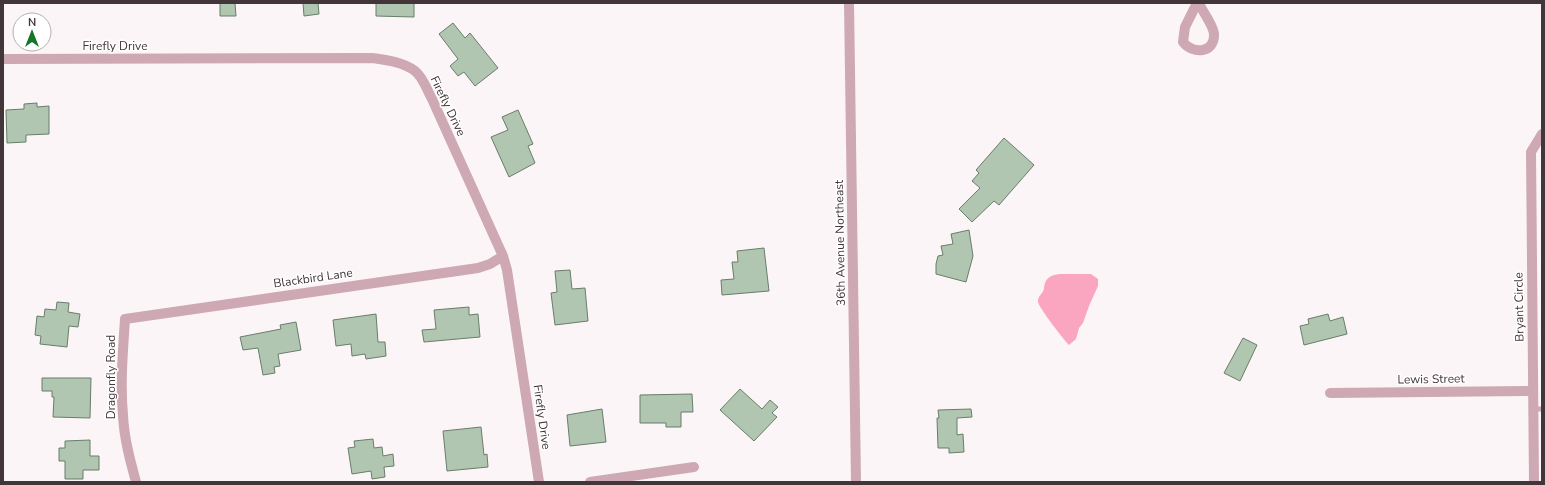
<svg xmlns="http://www.w3.org/2000/svg" width="1545" height="485" font-family="'Nunito Sans',sans-serif">
<style>
.water{fill:#fba6c0}
.building{fill:#b0c6b0;stroke:#697d6a}
.lines{fill:none;stroke-linecap:round;stroke-linejoin:round}
.lane{stroke:#cea8b2;stroke-width:5}
.street{stroke:#cea8b2;stroke-width:10}
.labels{text-anchor:middle;stroke-width:3;stroke-linejoin:round;paint-order:stroke}
.street-label{font-size:12px;fill:#43363a;stroke:#fff}
</style>
<rect width="100%" height="100%" fill="#fcf5f7"/>
<!-- water -->
<path class="water" d="M1060,274H1091L1098,279V286L1089,306L1083,323L1079,328L1076,339L1069,345C1064,340 1039,308 1038,302C1037,296 1044,293 1044,288C1045,278 1050,275 1060,274Z"/>
<!-- building -->
<path class="building" d="M220,3H235L236,16H220Z
M303,3H318L319,14L304,16Z
M376,3H414V17L376,16Z
M453,23L465,38L470,33L498,68L475,86L464,72L458,76L450,66L458,59L439,34Z
M37,103V107L49,106V134L26,135V142L7,143L6,110L24,109V104Z
M518,110L533,144L528,146L535,163L509,177L491,137L508,130L502,117Z
M1004,138L1034,165L999,205L994,201L972,222L959,209L980,188L972,181L979,173L976,170Z
M969,230L973,256L966,282L936,274V264L938,256L943,255L941,246L953,244L951,234Z
M764,248L769,291L722,295L721,280L734,279L732,262H738L737,251Z
M570,270L572,289L585,288L588,321L555,325L551,293L557,292L555,271Z
M57,302L69,303L68,312L80,314L78,327L69,326L67,347L40,344L41,336L35,335L37,316L44,317L45,309L56,310Z
M469,307V315L478,314L480,337L424,342L422,330L436,329L434,310Z
M376,314L378,342H385L386,356L366,359L365,354L352,356L351,344L336,346L333,320Z
M1328,314L1330,321L1343,317L1347,334L1304,345L1300,326L1309,324L1308,319Z
M296,322L301,350L278,354L280,366L274,367L275,373L263,375L258,348L243,350L240,337L281,329L280,325Z
M1243,338L1257,345L1240,381L1224,373Z
M42,378H91L90,418L53,417L54,397H52V391H42Z
M740,389L762,409L770,400L778,407L772,413L777,417L754,441L720,410Z
M692,394L693,412H681V427H666V423H640V395Z
M602,409L606,442L570,446L567,415Z
M971,409L972,417L957,418V435L963,434L964,452L949,453V448H938L937,418H939L938,410Z
M481,427L484,455L487,454L488,467L447,471L443,431Z
M373,439L374,448L382,447L383,456L393,454L394,466L384,467L385,477L372,479L371,471L352,474L348,448L355,447L354,441Z
M90,440V456H99V470H83V479H65V461H59V448H65V441Z"/>
<g class="lines">
<!-- lane -->
<path class="lane" d="M1533,409H1542"/>
<!-- street -->
<path class="street" d="M849,3L856,482
M1197,3L1185,27L1183,42C1193,55 1215,53 1214,34C1213,24 1203,13 1199,3
M3,59L372,58C386,60 403,62 415,71C423,77 427,90 432,99L503,256L507,270L539,482
M1330,393L1533,391
M136,482C130,460 124,438 123,415C120,383 123,351 125,319L478,268L490,264L503,256
M590,482L694,467
M1534,482L1531,152L1542,134"/>
</g>
<g class="labels">
<!-- street labels -->
<g class="street-label">
<text x="115" y="50">Firefly Drive</text>
<text transform="translate(448 106) rotate(64)" y="4">Firefly Drive</text>
<text transform="translate(840 243) rotate(-91)" y="4">36th Avenue Northeast</text>
<text transform="translate(313 278) rotate(-8)" y="4">Blackbird Lane</text>
<text transform="translate(1519 307) rotate(-91)" y="4">Bryant Circle</text>
<text transform="translate(111 377) rotate(-90)" y="4">Dragonfly Road</text>
<text transform="translate(1431 379) rotate(-1)" y="4">Lewis Street</text>
<text transform="translate(542 417) rotate(82)" y="4">Firefly Drive</text>
</g>
</g>
<!-- border -->
<rect width="1545" height="485" fill="none" stroke="#43363a" stroke-width="8"/>
<!-- north arrow -->
<g transform="translate(32 32)"><circle r="19" fill="#ffffff" stroke="#b4afb0"/>
<path d="M0-3L7 15L0 10L-7 15Z" fill="#137628"/>
<text y="-6" font-size="11" font-weight="bold" text-anchor="middle" fill="#43363a">N</text>
</g>
</svg>
